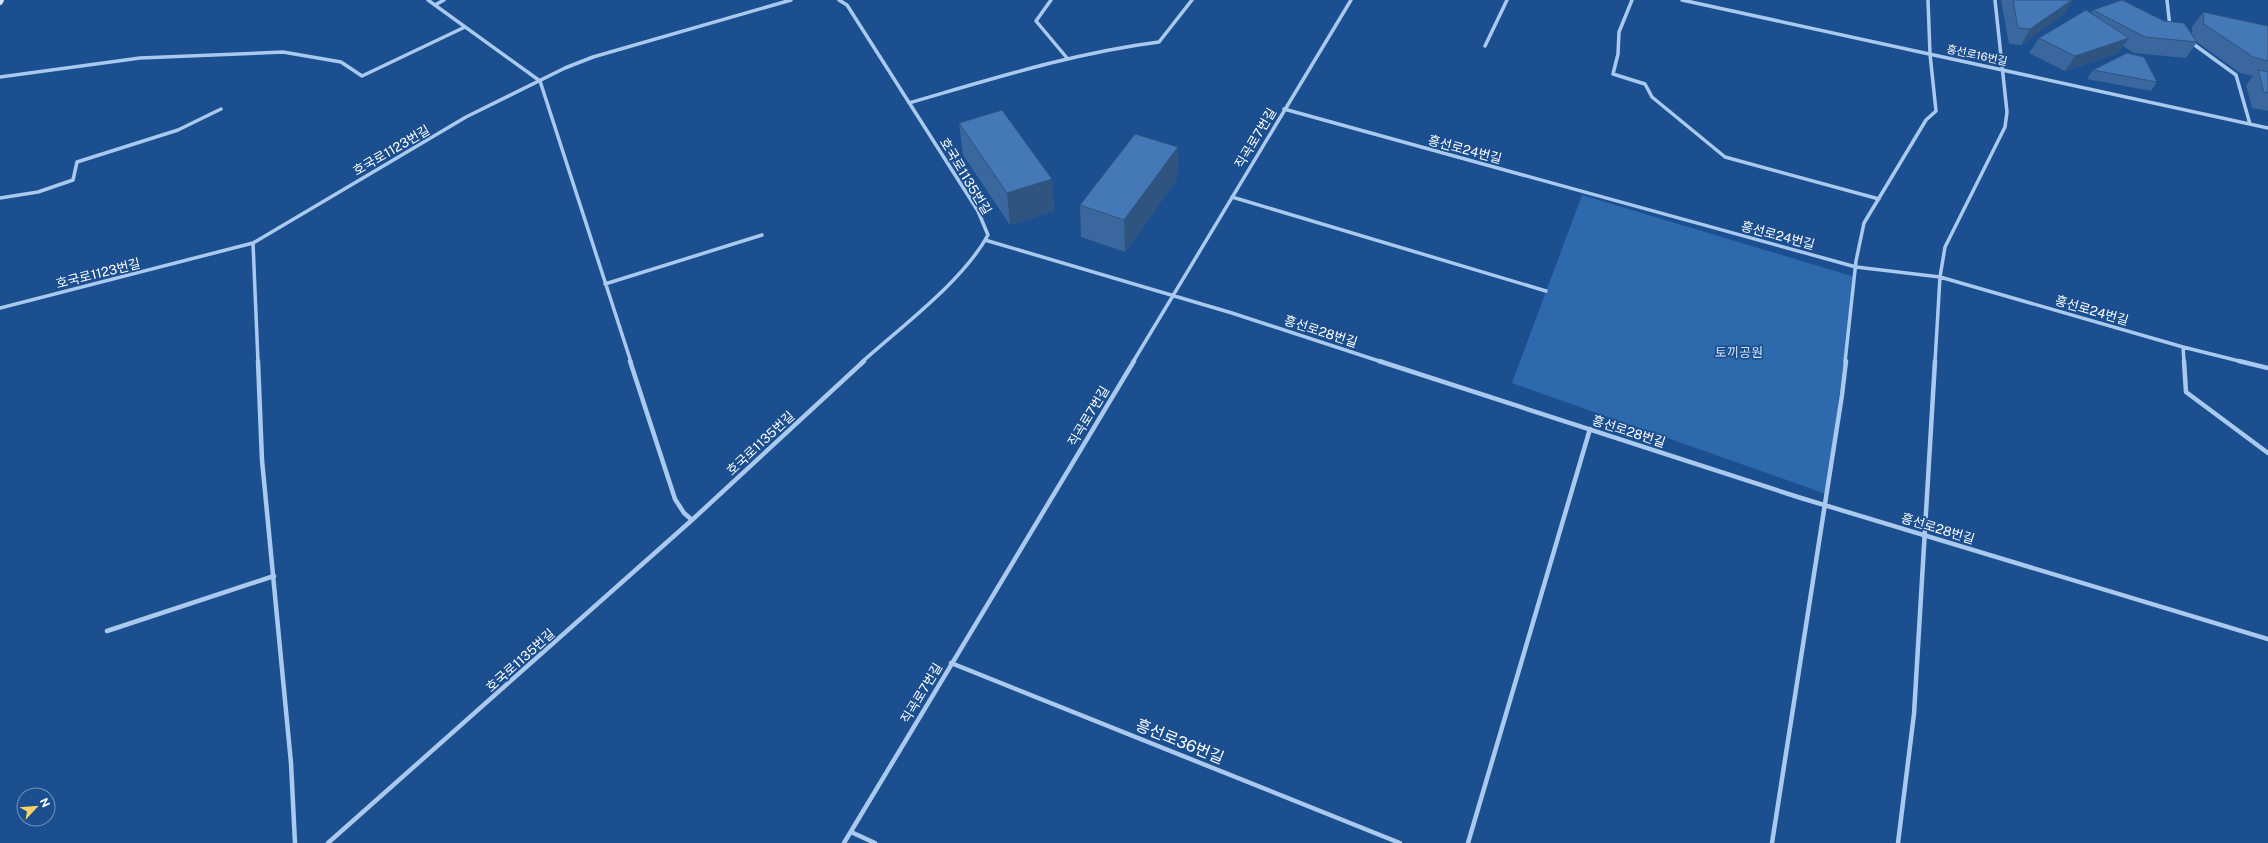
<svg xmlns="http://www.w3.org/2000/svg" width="2268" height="843" font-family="'Public Sans','Noto Sans KR',sans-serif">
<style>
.green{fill:#2e69ad}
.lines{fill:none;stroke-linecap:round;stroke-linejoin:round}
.street-far1{stroke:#a9c9ee;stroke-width:3.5}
.street{stroke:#a9c9ee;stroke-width:4.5}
.secondary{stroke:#d6e6fa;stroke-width:6}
.wall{fill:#3a679d}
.shaded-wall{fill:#305480}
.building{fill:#4478b7;stroke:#305480}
.labels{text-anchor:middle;stroke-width:3.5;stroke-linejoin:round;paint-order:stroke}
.far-street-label{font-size:11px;fill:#fff;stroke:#1b4f8f}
.street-label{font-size:13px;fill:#fff;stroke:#1b4f8f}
.park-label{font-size:13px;fill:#cfe3fa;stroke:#1b4f8f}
.near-street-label{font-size:16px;fill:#fff;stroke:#1b4f8f}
</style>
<rect width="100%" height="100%" fill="#1b4f8f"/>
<!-- green -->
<path class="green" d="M1582,195L1855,277L1826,494L1512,383Z"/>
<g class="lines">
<!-- street-far1 -->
<path class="street-far1" d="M428,0L540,81L631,362
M839,0L847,5L978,211L988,235C963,281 902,326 862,362
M1051,0L1036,21L1067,58
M1632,0L1619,32L1618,54L1613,74L1645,84L1652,97L1725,157L1879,199
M1682,0L2268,128
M2167,0L2170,27
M435,5L444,0
M2192,43L2236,75L2250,124
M1485,46L1507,0
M0,77L140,58L283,52L341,62L362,76L465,27
M909,103C992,79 1073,53 1159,42L1192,0
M1284,109L1856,267L1940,277L2183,347L2243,362
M1232,197L1546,291
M0,198L38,192L73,180L77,162L178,130L221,109
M985,240L1232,313L1382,362
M253,243L258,362
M605,284L762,235
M0,308L253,243L466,117L565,68L593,57L791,0
M2183,347L2184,362
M1133,362L1351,0
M1845,362L1856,261L1864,223L1926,120L1936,111L1930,54L1928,0
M1935,362L1940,277L1945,247L2005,127L2007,112L1995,0"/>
<!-- street -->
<path class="street" d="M258,361L262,460L291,763L295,843
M630,361L675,499L684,513L692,520
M1379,361L1801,498L2268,639
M2184,361L2186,392L2268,453
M2239,361L2268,368
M107,631L274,576
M951,663L1400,843
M851,832L875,843
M328,843L692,520L864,361
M844,843L1134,361
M1468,843L1590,429
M1772,843L1842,395L1846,361
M1898,843L1914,714L1935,361"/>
<!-- secondary -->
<path class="secondary" d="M0,2L1,0"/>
</g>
<!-- wall -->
<path class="wall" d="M2001,0H2073L2064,14L2021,45L2009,44Z
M2093,10L2192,36V27L2203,12L2268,26V111L2252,108L2246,85L2253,76L2240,73L2197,42L2186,58L2134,53L2123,46L2118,53L2065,71L2029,53L2039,38L2091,13Z
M2093,70L2157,82L2151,91L2087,79Z
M959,123L1052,179L1054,211L1010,225L963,155Z
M1178,147L1177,179L1125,252L1081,237L1080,205Z"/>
<!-- shaded-wall -->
<path class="shaded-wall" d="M2072,0H2073L2064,14L2021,45L2030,29Z
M2129,38L2118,53L2065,71L2075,56Z
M1178,147L1177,179L1125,252L1124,220Z
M1052,179L1054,211L1010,225L1007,193Z"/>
<!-- building -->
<path class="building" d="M2013,0H2072L2030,29L2018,28Z
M2122,0L2164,21L2184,23L2197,42L2145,37L2093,10Z
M2086,10L2129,38L2075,56L2039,38Z
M2203,12L2268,26V61L2253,57L2204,24Z
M2127,53L2144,57L2157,82L2093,70Z
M2258,70L2268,72V93L2264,92Z
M1002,110L1052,179L1007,193L959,123Z
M1135,134L1178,147L1124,220L1080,205Z"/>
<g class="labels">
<!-- far-street labels -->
<g class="far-street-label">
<text transform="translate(1977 55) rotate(12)" y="4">흥선로16번길</text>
</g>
<!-- street labels -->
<g class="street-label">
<text transform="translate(1255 138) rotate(-59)" y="5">직곡로7번길</text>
<text transform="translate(1465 149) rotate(15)" y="5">흥선로24번길</text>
<text transform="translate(391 150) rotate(-30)" y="5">호국로1123번길</text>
<text transform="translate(966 176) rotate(59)" y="5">호국로1135번길</text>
<text transform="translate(1778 235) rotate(15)" y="5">흥선로24번길</text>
<text transform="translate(98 273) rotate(-14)" y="5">호국로1123번길</text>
<text transform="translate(2092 310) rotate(16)" y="5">흥선로24번길</text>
<text transform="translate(1321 331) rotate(18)" y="5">흥선로28번길</text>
<text transform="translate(1088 416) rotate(-59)" y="5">직곡로7번길</text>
<text transform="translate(1629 431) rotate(18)" y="5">흥선로28번길</text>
<text transform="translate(760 443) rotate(-43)" y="5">호국로1135번길</text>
<text transform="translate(1938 528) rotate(17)" y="5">흥선로28번길</text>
<text transform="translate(520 660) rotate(-42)" y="5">호국로1135번길</text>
<text transform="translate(921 693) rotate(-59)" y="5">직곡로7번길</text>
</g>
<!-- park labels -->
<g class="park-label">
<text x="1739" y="357">토끼공원</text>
</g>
<!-- near-street labels -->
<g class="near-street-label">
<text transform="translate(1180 741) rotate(22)" y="6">흥선로36번길</text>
</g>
</g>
<!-- north arrow -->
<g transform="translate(36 807) rotate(64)"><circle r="19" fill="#1b4f8f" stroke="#7695bc"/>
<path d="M0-3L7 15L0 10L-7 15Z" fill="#ffd166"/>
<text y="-6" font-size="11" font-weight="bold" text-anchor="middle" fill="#ffffff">N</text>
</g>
</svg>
